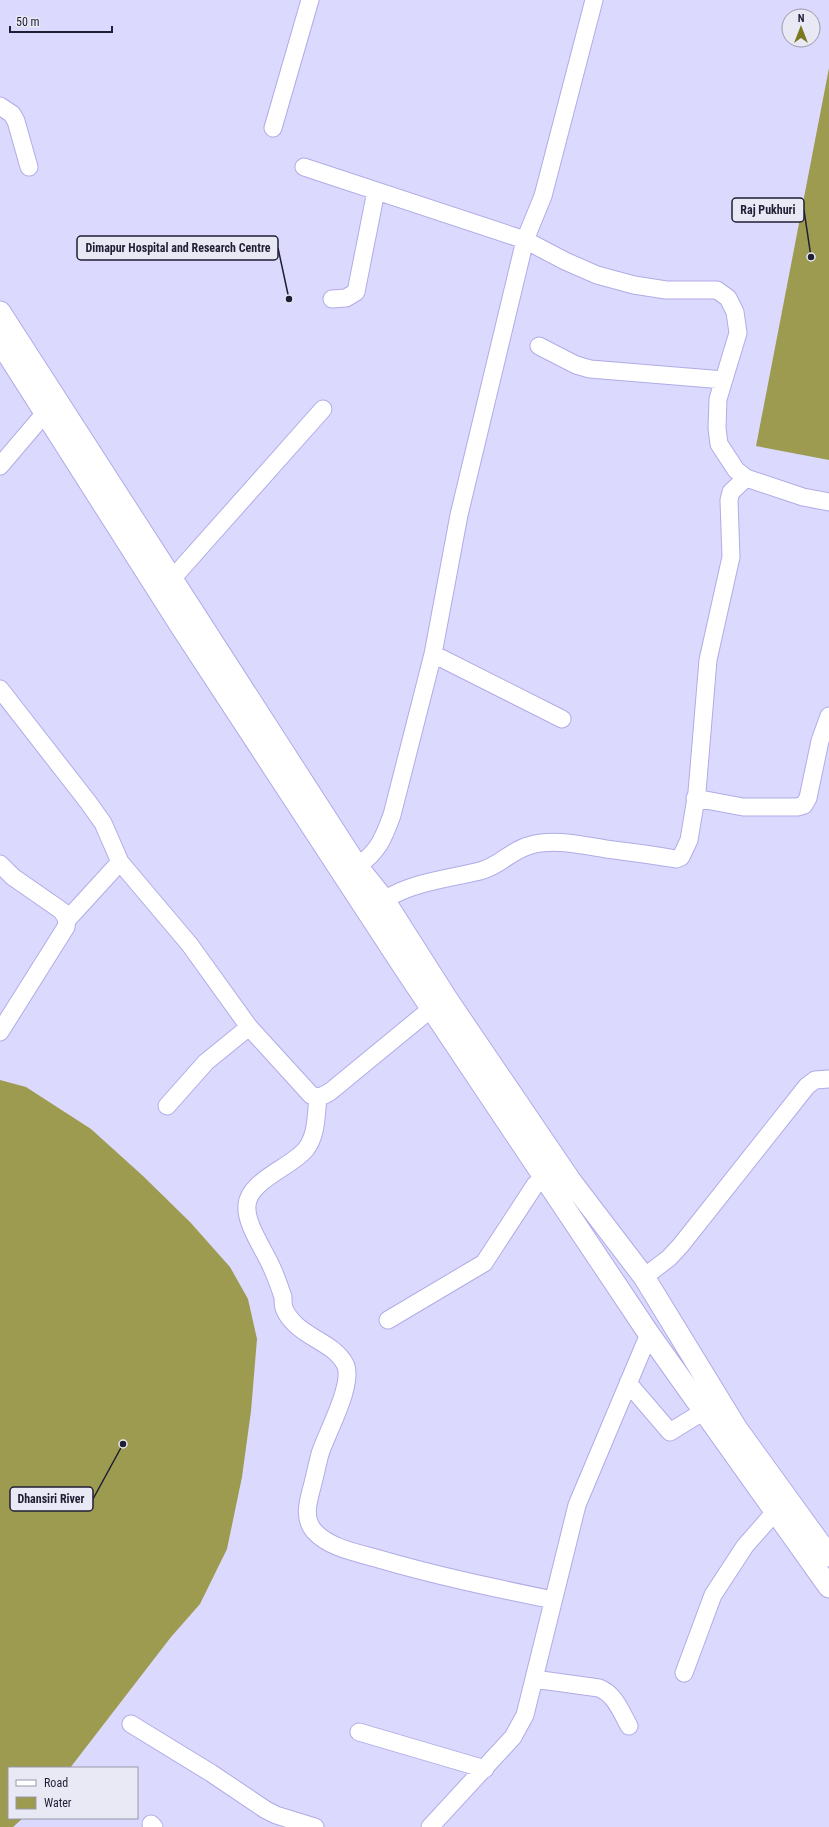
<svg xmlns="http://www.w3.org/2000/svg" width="829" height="1827" font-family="'Roboto Condensed',sans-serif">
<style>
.water{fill:#9d9b50}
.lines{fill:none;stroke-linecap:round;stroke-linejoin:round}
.minor-casing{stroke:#b0ace6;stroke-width:19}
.major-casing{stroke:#b0ace6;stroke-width:23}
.minor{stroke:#fff;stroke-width:17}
.major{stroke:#fff;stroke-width:21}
.leader{fill:none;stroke:#201e34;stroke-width:1.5}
.callout-dot{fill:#201e34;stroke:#e9e9f5;stroke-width:1.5}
.callout{fill:#e9e9f5;stroke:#201e34;stroke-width:1.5}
.callout-label{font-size:12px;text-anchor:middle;font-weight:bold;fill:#201e34}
</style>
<rect width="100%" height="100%" fill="#dbd9fe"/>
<!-- water -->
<path class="water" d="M829,68V460L756,446Z
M0,1080L26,1087L91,1129L143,1176L190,1222L230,1267L248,1299L257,1339L251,1411L242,1477L227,1549L200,1604L171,1637L70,1768H9V1818H23L13,1827H0Z"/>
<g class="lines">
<defs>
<path id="minor" d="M0,106L12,114L16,121L29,167
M273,128L310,0
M304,167L525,240L565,261L597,275L634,285L666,290H717L728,298L735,312L738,333L718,399L717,428L719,444L736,470L746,478L803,497L829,502
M332,299L346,298L356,292L376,191
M539,346L576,365L590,369L724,380
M0,466L45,413
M172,579L323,409
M433,654L562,719
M0,689L88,802L103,823L120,862L190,945L249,1027L311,1095C319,1098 324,1096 331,1091L432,1008
M695,798L743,807H797L804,805L808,798L820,741L829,716
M0,864L13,877L62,911L67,920L66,927L0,1032
M357,866C378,853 384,837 392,815L433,654L459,515L525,240L543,196L594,0
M384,900C413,882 447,879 480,871C500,866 510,851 528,846C552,838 581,845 606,849C630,852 653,855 676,859L681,857L689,840L697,792L708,660L731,557L729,500L731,492L746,478
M67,920L120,862
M318,1097C316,1114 317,1135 306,1149C292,1167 249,1180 247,1205C245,1224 265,1251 272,1268C276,1277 280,1288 283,1297C283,1301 283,1305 284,1308C286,1314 291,1320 295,1324C310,1339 335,1345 345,1364C355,1383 326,1434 320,1454C317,1465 315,1476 312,1487C308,1502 303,1518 314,1531C329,1548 358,1553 379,1559C437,1576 495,1588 553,1600
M167,1106L206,1062L249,1027
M644,1277L669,1258L681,1245L807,1086L815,1080L829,1079
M388,1320L484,1263L535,1185L545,1177
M628,1383L670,1432L704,1411
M684,1673L713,1595L745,1546L775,1512
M534,1679L599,1688C615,1694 621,1712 629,1726
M131,1724L211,1773L266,1810L276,1815L315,1827
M359,1732L485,1769
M151,1824L154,1827
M430,1827L513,1737L525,1715L577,1505L649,1334"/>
<path id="major" d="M0,312L357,866L384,900L447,999L570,1180L644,1277L737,1429L829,1556
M0,342L182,628L405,969L649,1334L829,1587"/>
</defs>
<!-- minor casing -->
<use href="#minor" class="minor-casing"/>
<!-- major casing -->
<use href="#major" class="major-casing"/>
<!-- minor -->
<use href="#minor" class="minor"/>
<!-- major -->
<use href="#major" class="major"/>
</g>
<!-- callouts -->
<path class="leader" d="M811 257L804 210M289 299L278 248M123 1444L93 1499"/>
<g class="callout-dot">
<circle cx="811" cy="257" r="4"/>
<circle cx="289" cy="299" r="4"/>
<circle cx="123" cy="1444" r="4"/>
</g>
<g class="callout">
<rect x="732" y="198" width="72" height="24" rx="4"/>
<rect x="77" y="236" width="201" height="24" rx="4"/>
<rect x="10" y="1487" width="83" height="24" rx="4"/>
</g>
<g class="callout-label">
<text x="768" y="214">Raj Pukhuri</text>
<text x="178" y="252">Dimapur Hospital and Research Centre</text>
<text x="51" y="1503">Dhansiri River</text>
</g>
<!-- legend -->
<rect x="8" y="1767" width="130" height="52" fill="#e9e9f5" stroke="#9998a8"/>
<rect x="16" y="1780" width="20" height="6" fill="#ffffff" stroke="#9998a8"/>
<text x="44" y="1787" font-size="12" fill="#201e34">Road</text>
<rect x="16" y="1797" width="20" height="12" fill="#9d9b50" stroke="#9998a8"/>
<text x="44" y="1807" font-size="12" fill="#201e34">Water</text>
<!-- north arrow -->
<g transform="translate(801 28)"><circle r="19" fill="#e9e9f5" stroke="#9998a8"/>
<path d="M0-3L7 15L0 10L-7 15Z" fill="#7b781e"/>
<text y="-6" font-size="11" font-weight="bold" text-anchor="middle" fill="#201e34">N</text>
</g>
<!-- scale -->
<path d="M10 26v6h102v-6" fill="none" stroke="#201e34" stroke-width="2"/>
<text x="16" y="26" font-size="12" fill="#201e34" stroke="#e9e9f5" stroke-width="3" paint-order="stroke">50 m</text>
</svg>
